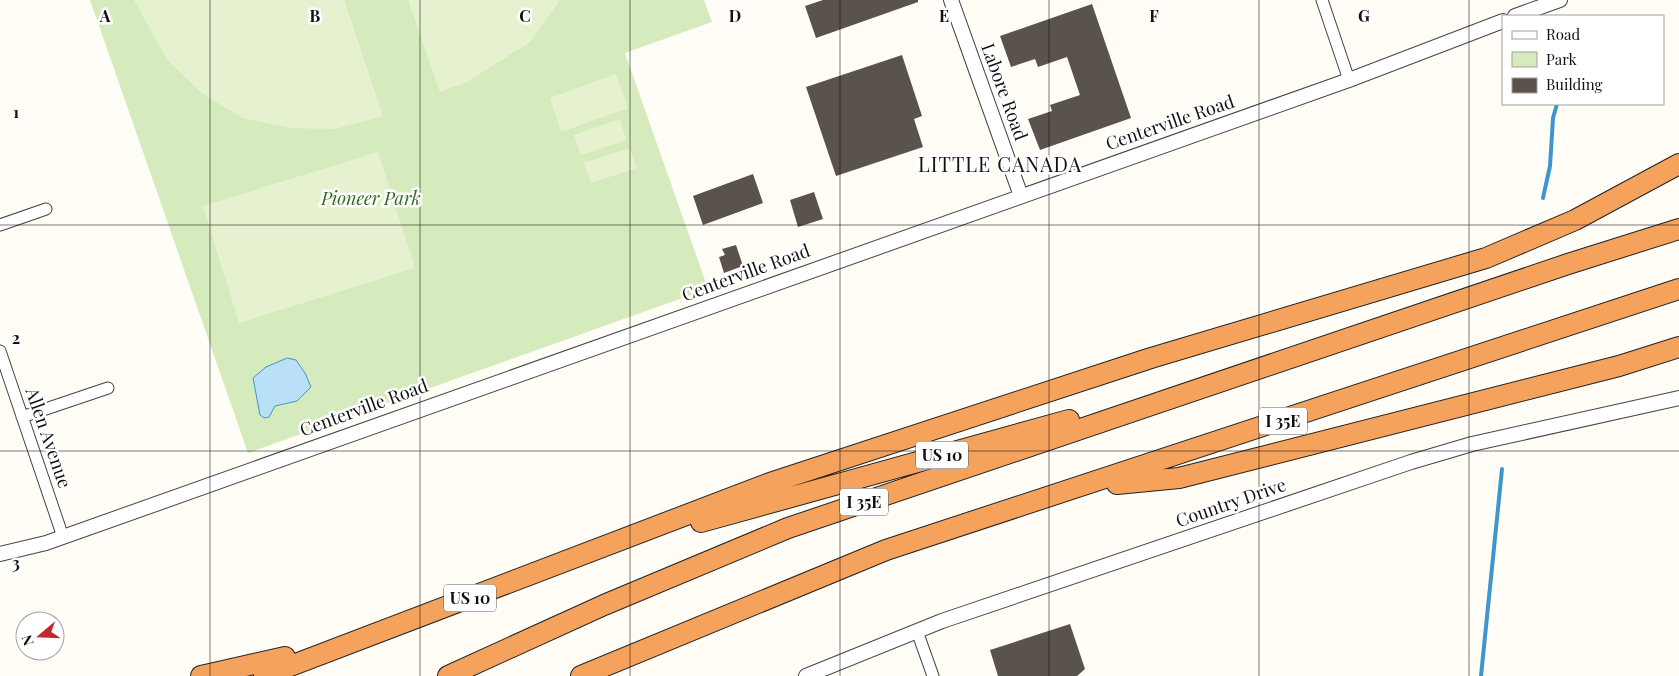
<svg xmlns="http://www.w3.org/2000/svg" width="1679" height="676" font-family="'Playfair Display',serif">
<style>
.green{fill:#d5ebbd}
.pitch{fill:#e6f2cf}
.water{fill:#b9e0f7;stroke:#3f96cf}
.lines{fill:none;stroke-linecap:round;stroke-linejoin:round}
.stream{stroke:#3f96cf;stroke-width:4}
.building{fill:#5a524d}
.minor-casing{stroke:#444;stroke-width:13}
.tertiary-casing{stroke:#444;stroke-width:16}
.motorway-casing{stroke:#222;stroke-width:22}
.minor{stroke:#fff;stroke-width:11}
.tertiary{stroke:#fff;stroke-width:14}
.motorway{stroke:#f5a25d;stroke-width:20}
.grid{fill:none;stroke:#111;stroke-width:1;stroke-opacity:0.55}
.labels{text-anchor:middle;stroke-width:5;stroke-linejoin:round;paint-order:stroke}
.shield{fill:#fff;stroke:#585858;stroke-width:1}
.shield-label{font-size:16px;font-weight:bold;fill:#111}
.street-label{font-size:18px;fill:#111;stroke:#fff}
.park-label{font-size:18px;font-style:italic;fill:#2f6b1f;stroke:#fff}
.quarter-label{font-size:20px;letter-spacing:1px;fill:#111;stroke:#fff}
.grid-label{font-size:16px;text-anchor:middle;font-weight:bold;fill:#111;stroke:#fff;stroke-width:5;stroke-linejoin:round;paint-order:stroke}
</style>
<rect width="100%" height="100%" fill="#fffdf5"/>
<!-- green -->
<path class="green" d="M90,0H704L712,22L625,53L708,289L248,453Z"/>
<!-- pitch -->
<path class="pitch" d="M134,0H344L383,116L335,129L290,128L243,118L203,94L168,61Z
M408,0H560L530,42L467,82L440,92Z
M616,74L628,108L561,132L550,98Z
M620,119L626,140L581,155L574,135Z
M630,148L637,168L591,183L584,163Z
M378,152L415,268L239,323L203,206Z"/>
<!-- water -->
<path class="water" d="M287,358L296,360L305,373L311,387L297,401L275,406L269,417L264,418L260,415L253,378L266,367Z"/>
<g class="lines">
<!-- stream -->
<path class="stream" d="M1543,198L1550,166L1553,118L1557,104
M1481,676L1502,469"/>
</g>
<!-- building -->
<path class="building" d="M823,0H918V2L816,38L805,6Z
M1092,4L1131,118L1040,150L1028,119L1052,111L1050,105L1080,95L1067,57L1038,67L1035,59L1011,67L1000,36Z
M902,55L922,116L914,119L923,147L836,176L806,87Z
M753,174L763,203L703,225L693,196Z
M814,192L823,219L798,227L790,200Z
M736,245L743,266L724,273L719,257L725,255L722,249Z
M1070,624L1085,669L1077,676H998L990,650Z"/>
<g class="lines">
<defs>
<path id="minor" d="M1322,0L1349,80
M0,225L46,209
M0,351L63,537
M22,417L108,388
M917,631L933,676"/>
<path id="tertiary" d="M951,0L1021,196
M1515,16L1560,0
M0,554L46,543L1349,80L1503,21
M806,676L942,621L1411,462L1472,444L1679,398"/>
<path id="motorway" d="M1117,484L1179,478L1619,366L1679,347
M701,522L1069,420
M201,676L285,657
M264,676L770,483L1151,358L1486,258L1575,220L1679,164
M448,676L604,605L788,528L1568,264L1679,229
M581,676L886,550L1679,289"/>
</defs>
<!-- minor casing -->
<use href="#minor" class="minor-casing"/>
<!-- tertiary casing -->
<use href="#tertiary" class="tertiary-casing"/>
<!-- motorway casing -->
<use href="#motorway" class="motorway-casing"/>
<!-- minor -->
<use href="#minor" class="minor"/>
<!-- tertiary -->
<use href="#tertiary" class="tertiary"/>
<!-- motorway -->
<use href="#motorway" class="motorway"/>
</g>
<!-- grid -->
<path class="grid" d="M210,0V676M420,0V676M630,0V676M840,0V676M1049,0V676M1259,0V676M1469,0V676M0,225H1679M0,451H1679"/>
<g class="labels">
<!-- shield labels -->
<g class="shield">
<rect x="1259" y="407.5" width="48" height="27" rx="4"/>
<rect x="916" y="441.5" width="52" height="27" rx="4"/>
<rect x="840" y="488.5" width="48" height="27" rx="4"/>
<rect x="444" y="584.5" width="52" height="27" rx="4"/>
</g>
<g class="shield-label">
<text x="1283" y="427">I 35E</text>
<text x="942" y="461">US 10</text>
<text x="864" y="508">I 35E</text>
<text x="470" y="604">US 10</text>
</g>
<!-- street labels -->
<g class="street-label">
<text transform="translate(1004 92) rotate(70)" y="6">Labore Road</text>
<text transform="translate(1170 123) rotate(-19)" y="6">Centerville Road</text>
<text transform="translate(746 273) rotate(-20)" y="6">Centerville Road</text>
<text transform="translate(364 408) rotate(-20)" y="6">Centerville Road</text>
<text transform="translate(48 438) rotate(71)" y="6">Allen Avenue</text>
<text transform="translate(1231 503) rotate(-19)" y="6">Country Drive</text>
</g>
<!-- park labels -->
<g class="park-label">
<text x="371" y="205">Pioneer Park</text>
</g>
<!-- quarter labels -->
<g class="quarter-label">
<text x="1000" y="172">LITTLE CANADA</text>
</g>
</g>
<g class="grid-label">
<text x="105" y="22">A</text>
<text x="315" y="22">B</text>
<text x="525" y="22">C</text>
<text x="735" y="22">D</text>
<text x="944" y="22">E</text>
<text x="1154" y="22">F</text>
<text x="1364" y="22">G</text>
<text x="16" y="118">1</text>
<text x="16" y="344">2</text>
<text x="16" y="569">3</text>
</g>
<!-- legend -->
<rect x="1502" y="15" width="162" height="90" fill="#ffffff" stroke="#a0a0a0"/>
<rect x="1512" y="31" width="25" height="8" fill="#ffffff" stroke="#a0a0a0"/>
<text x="1546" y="40" font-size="15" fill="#111111">Road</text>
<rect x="1512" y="52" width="25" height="15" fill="#d5ebbd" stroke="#a0a0a0"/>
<text x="1546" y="65" font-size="15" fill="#111111">Park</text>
<rect x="1512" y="78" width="25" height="15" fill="#5a524d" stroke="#a0a0a0"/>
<text x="1546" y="90" font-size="15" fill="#111111">Building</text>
<!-- north arrow -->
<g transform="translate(40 636) rotate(251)"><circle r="24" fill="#ffffff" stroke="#a0a0a0"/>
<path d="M0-4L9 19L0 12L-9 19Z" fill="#c4262e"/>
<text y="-8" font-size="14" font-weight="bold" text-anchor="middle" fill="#111111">N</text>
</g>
</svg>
